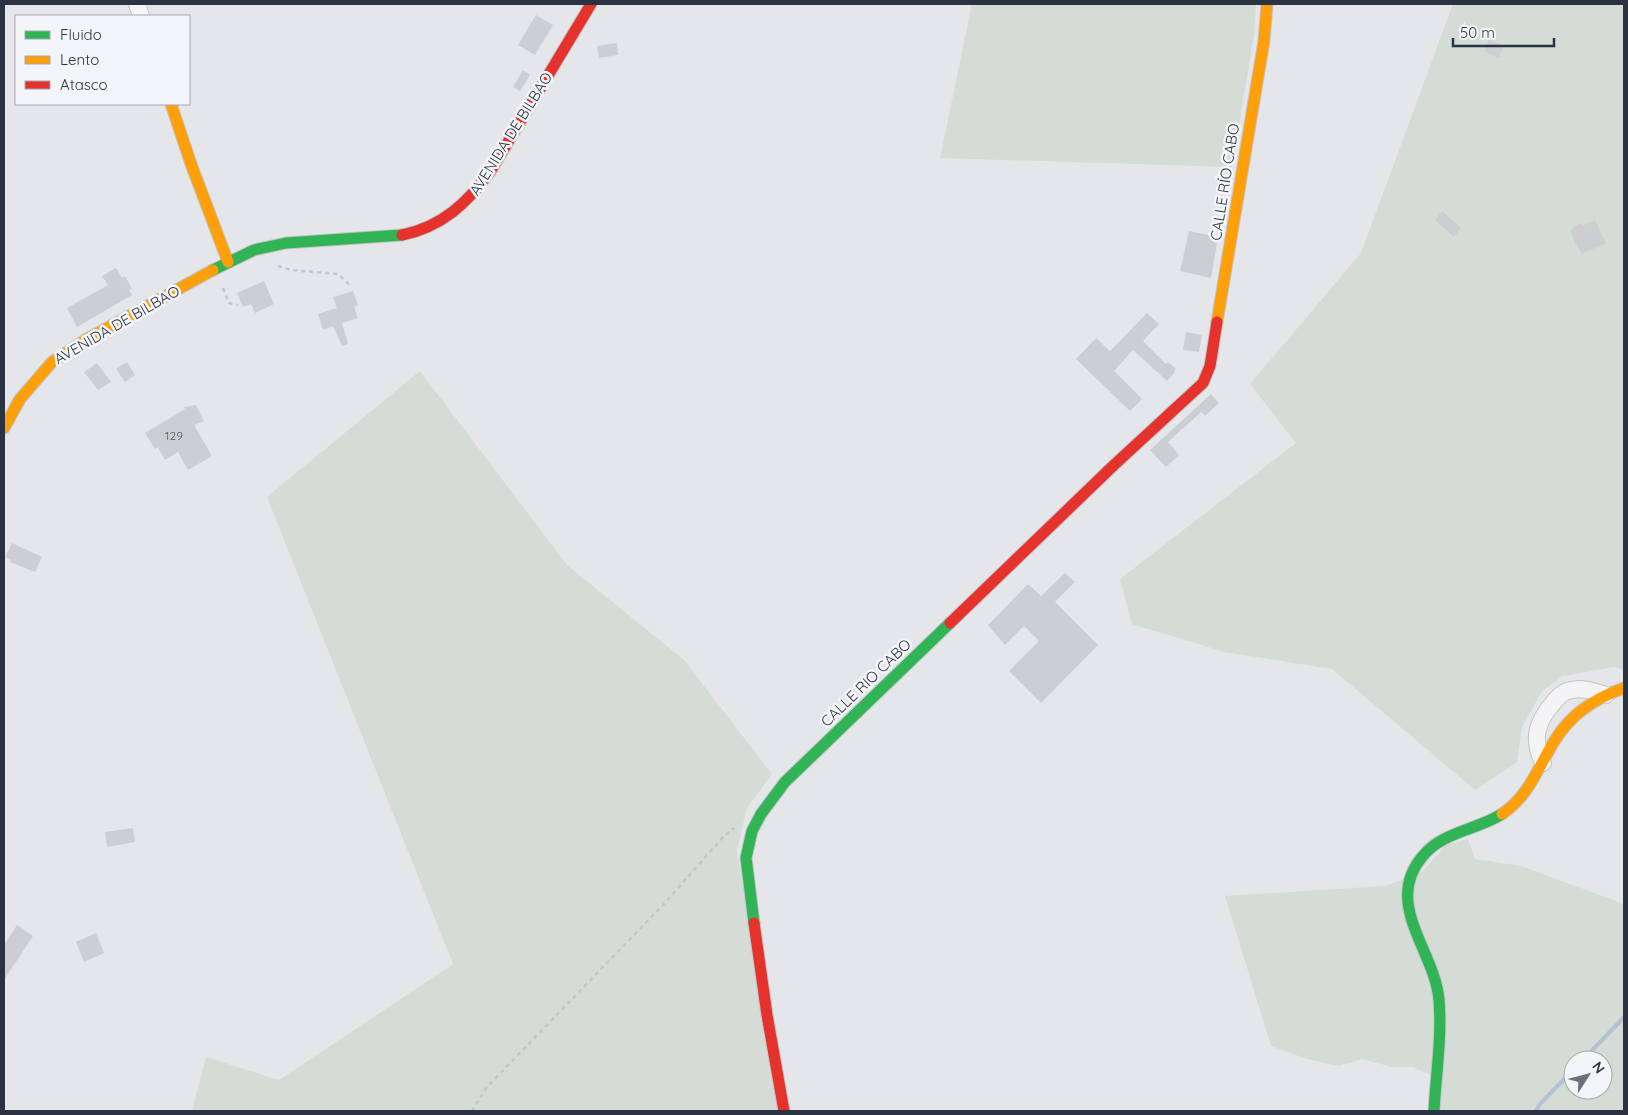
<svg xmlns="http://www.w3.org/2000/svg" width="1628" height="1115" font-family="Quicksand,sans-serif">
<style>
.green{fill:#d5dcd5;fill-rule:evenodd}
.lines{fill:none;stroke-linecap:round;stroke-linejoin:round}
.stream{stroke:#b4c2d2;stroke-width:4}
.building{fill:#ccced1}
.street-casing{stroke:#c2c4c7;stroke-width:18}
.fast-casing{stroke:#c2c4c7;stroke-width:13}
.slow-casing{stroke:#c2c4c7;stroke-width:13}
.jam-casing{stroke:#c2c4c7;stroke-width:13}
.path{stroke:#c4c4c9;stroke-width:2.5;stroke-dasharray:4 4;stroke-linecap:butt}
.street{stroke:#f4f4f6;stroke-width:16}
.fast{stroke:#30b455;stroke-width:11}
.slow{stroke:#ff9f0a;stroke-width:11}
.jam{stroke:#e5322d;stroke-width:11}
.labels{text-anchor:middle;stroke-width:5;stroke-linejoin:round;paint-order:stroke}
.number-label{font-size:12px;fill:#545a66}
.street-label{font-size:15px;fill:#2b3342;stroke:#f3f5f8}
</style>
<rect width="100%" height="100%" fill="#e4e6e9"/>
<!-- green -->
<path class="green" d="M972,4H1256L1254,35L1232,167L940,158Z
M1453,4H1624V670L1615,667L1563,676L1542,691L1522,727L1517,762L1475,790L1332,669L1225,652L1132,624L1120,579L1296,443L1250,384L1361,253Z
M420,371L567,565L684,660L772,774L747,808L737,850L778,1111H192L206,1057L279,1080L453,964L267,497Z
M1468,839L1475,859L1521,866L1624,904V1111H1440L1443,1080L1412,1067H1392L1362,1059L1339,1066L1307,1059L1271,1046L1225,896L1385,886L1422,872L1446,845ZM1573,1060H1603V1090H1573Z"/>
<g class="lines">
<!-- stream -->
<path class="stream" d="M1583,1060L1624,1017
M1536,1111L1540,1104L1573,1070"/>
</g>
<!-- building -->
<path class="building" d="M536,15L553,25L535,55L518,45Z
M1489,40L1504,46L1498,58L1484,51Z
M617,43L618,55L599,58L597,46Z
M523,70L530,75L520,91L513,87Z
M1442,211L1461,228L1454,237L1435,220Z
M1595,220L1606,243L1582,254L1573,239H1574L1570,231L1580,223L1582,226Z
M1189,231L1218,237L1211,278L1180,271Z
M116,268L122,278L125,276L132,289L129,290L132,295L77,327L67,308L108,285L102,276Z
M264,281L274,304L255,313L251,304L243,307L237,293Z
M353,291L358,305L354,307L358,318L342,323L348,344L342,346L333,326L323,330L318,314L337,308L333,297Z
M1147,313L1159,324L1143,341L1166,364L1168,362L1176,369L1174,371L1175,372L1167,381L1133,350L1114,371L1142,399L1130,411L1076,359L1096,338L1110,351Z
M1186,332L1202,335L1199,352L1183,350Z
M127,362L135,375L125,382L116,369Z
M97,363L111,382L98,390L84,372Z
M1211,394L1219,403L1205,416L1201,412L1168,442L1179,455L1166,467L1150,450Z
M196,405L204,421L194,425L212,456L188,470L178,452L165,460L158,447L155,449L145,433L185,409L184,407Z
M12,543L42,557L35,572L10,562L11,560L5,557Z
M1065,573L1075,582L1055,602L1098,645L1041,703L1009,671L1039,641L1024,626L1005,645L988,625L1028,584L1041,596Z
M133,828L135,842L107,847L105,832Z
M17,925L33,936L4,980V945Z
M96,933L104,953L84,962L76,942Z"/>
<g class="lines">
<defs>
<path id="street" d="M137,4L141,16
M1543,763C1532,739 1536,723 1553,703C1558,697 1563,691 1572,690C1583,687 1595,692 1606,695"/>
<path id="fast" d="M213,270L254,250L286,243L402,235
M754,923L746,858L752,831L761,814L785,782L950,623
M1434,1111C1436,1074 1442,1037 1439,1000C1435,951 1383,904 1422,857C1441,832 1477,830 1502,814"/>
<path id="slow" d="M171,104L191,164L228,262
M1217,322L1264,41L1267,4
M4,428L20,399L52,362L87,339L213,270
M1502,814C1530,795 1538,767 1555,740C1571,714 1595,698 1624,688"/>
<path id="jam" d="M402,235C442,227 467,203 490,172L591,4
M950,623L1114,465L1203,383L1210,366L1217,322
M754,923L767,1015L784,1111"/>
</defs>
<!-- street casing -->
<use href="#street" class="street-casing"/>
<!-- fast casing -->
<use href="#fast" class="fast-casing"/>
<!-- slow casing -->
<use href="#slow" class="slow-casing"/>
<!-- jam casing -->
<use href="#jam" class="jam-casing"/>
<!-- path -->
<path class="path" d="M278,266L291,270L338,274L350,285
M223,288L229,303L238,305
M472,1111L487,1087L663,905L723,837L734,828"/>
<!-- street -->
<use href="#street" class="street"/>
<!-- fast -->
<use href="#fast" class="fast"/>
<!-- slow -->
<use href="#slow" class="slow"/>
<!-- jam -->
<use href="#jam" class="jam"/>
</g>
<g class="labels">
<!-- number labels -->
<g class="number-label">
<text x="174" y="440">129</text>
</g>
<!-- street labels -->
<g class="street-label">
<text transform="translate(511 134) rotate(-58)" y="5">AVENIDA DE BILBAO</text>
<text transform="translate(1225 182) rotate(-81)" y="5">CALLE RÍO CABO</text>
<text transform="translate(117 325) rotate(-30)" y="5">AVENIDA DE BILBAO</text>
<text transform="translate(866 683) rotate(-44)" y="5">CALLE RIO CABO</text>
</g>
</g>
<!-- border -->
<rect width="1628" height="1115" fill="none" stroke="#2b3342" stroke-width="10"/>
<!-- legend -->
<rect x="15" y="15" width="175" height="90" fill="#f3f5f8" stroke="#a3a7af"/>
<rect x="25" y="31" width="25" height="8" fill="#30b455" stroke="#a3a7af"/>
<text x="60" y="40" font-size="15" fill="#2b3342">Fluido</text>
<rect x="25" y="56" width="25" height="8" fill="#ff9f0a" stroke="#a3a7af"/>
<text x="60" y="65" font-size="15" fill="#2b3342">Lento</text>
<rect x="25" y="81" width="25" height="8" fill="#e5322d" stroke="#a3a7af"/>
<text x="60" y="90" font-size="15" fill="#2b3342">Atasco</text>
<!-- north arrow -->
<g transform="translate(1588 1075) rotate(54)"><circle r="24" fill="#f3f5f8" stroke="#a3a7af"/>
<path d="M0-4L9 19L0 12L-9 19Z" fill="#6c727c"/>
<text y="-8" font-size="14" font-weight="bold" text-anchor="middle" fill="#2b3342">N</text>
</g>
<!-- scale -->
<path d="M1453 38v8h101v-8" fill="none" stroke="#2b3342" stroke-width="2.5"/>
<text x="1460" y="38" font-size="15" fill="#2b3342" stroke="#f3f5f8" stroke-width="4" paint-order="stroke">50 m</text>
</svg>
